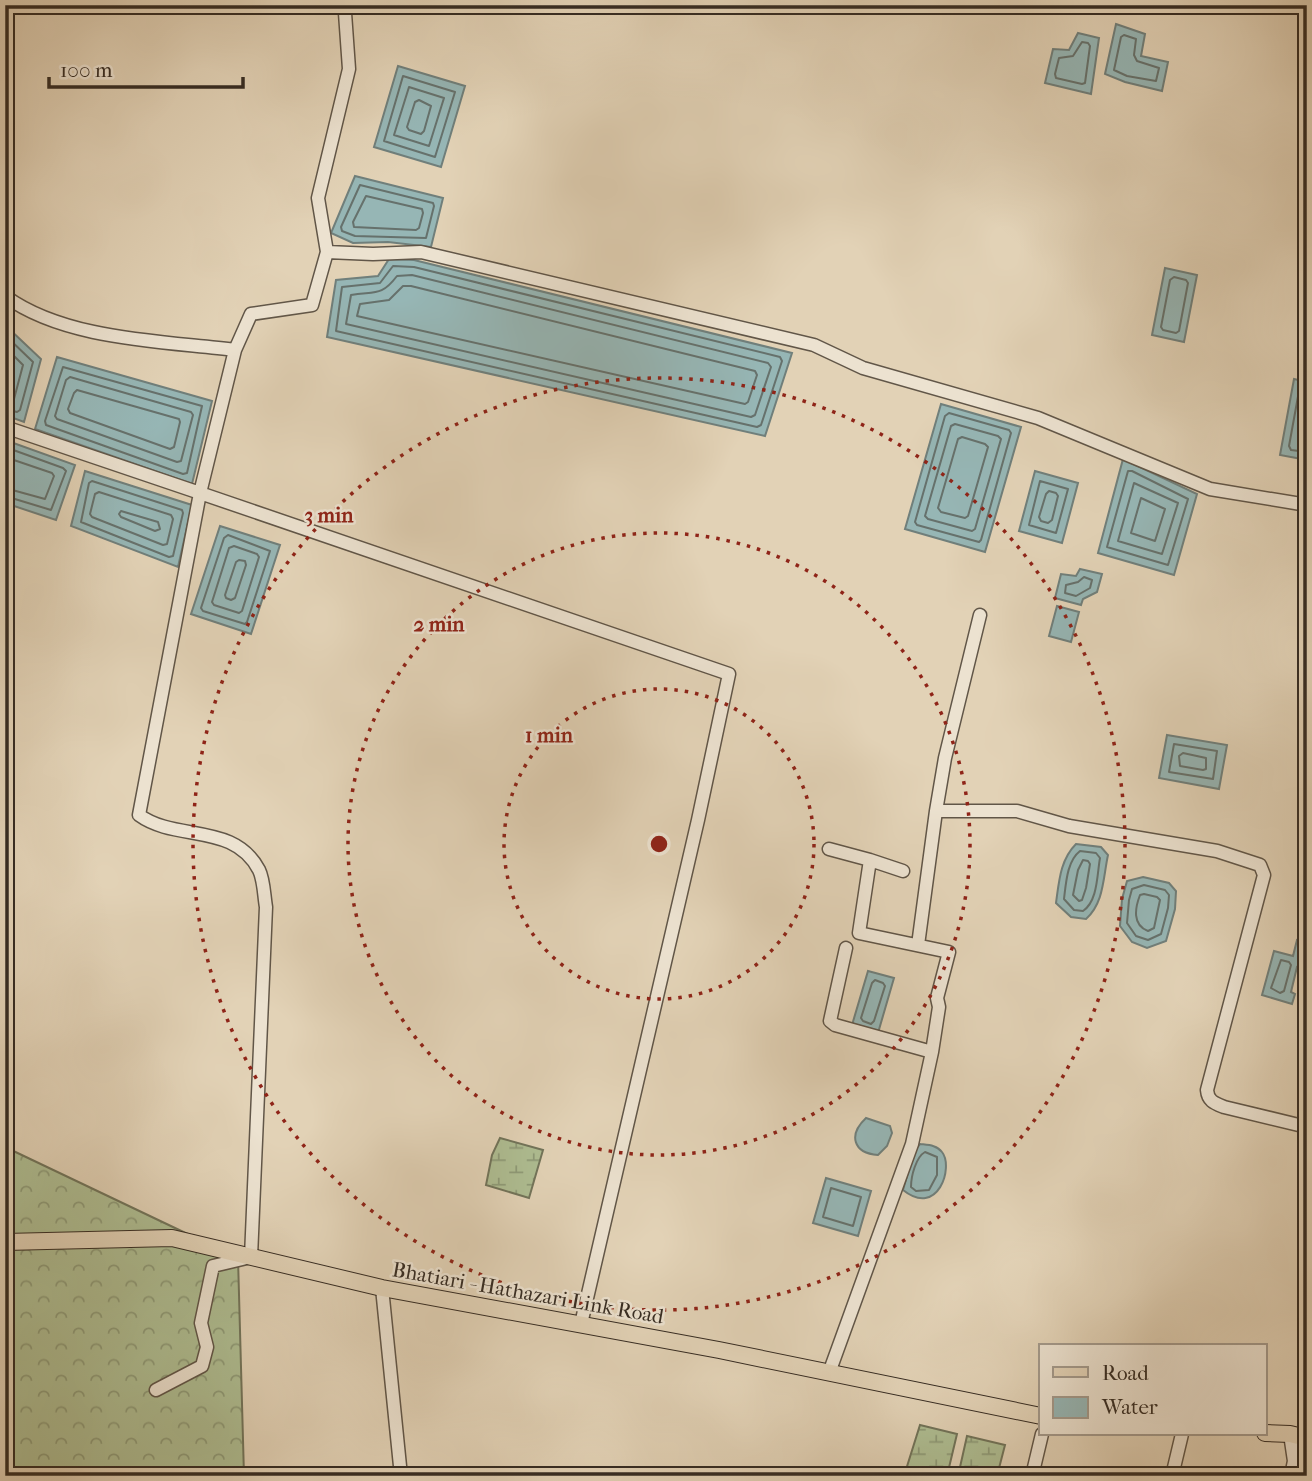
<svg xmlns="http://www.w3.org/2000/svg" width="1312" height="1481" font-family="'IM FELL French Canon',serif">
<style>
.forest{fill:url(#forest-crowns);stroke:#72745a;stroke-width:2}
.wetland{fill:url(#wetland-marsh);stroke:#72745a;stroke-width:2}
.water{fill:#96b6b5;stroke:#707f7b;stroke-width:2}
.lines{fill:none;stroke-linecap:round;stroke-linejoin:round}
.shore{stroke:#66716c;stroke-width:2}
.minor-casing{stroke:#615648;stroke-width:15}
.major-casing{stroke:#362c23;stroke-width:18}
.minor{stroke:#ece2d0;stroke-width:12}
.major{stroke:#e2d2b6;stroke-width:16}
.ring{fill:none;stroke:#8f2418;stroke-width:3.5;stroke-dasharray:3.5 7}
.labels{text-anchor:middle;stroke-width:5;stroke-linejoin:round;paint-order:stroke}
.street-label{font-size:21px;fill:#362c23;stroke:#ece2d0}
.centre{fill:#8f2418;stroke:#ece2d0;stroke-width:3.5}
.ring-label{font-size:21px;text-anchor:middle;font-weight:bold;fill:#8f2418;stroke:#ece2d0;stroke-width:5;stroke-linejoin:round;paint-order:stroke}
</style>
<defs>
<pattern id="forest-crowns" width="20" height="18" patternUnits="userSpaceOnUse" patternTransform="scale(1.75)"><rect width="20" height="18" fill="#aebd92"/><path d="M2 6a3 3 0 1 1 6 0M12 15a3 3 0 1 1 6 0" fill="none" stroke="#8e9a77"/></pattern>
<pattern id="wetland-marsh" width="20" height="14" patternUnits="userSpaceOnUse" patternTransform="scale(1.75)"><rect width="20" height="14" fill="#aebd92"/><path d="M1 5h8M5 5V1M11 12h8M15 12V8" fill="none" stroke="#8e9a77"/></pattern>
</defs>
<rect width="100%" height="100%" fill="#e2d2b6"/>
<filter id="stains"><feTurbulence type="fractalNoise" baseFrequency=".00286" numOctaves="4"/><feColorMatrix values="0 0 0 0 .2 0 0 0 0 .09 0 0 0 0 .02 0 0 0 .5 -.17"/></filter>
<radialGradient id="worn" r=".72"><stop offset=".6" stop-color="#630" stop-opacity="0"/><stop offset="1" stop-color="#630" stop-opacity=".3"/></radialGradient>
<!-- forest -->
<path class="forest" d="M5,1147L238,1258L244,1476H5Z"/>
<!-- wetland -->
<path class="wetland" d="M500,1138L543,1150L529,1198L486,1185L492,1155Z
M920,1425L957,1434L947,1476H904Z
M967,1436L1005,1445L997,1476H958Z"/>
<!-- water -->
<path class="water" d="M1116,24L1145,34L1141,56L1168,62L1162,91L1125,82L1105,74Z
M1078,33L1099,38L1091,94L1045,83L1053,49L1069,50Z
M398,66L465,86L441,167L374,147Z
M355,176L443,198L431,247L388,242L353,243L331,233Z
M389,259L414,260L792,353L765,436L327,337L336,280L378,276Z
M1165,268L1197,275L1184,342L1152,335Z
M5,325L41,359L24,422L5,415Z
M57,357L212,401L192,484L35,429Z
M1294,379L1307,382V460L1280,455Z
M941,404L1021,427L985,552L905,529Z
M5,440L75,465L56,520L5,503Z
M1123,459L1197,494L1174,575L1098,553Z
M85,471L192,505L178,567L71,526Z
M1035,471L1078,483L1062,543L1019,531Z
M220,526L280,545L251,634L191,614Z
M1080,569L1102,574L1097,592L1083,599L1081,605L1055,598L1061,574L1076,576Z
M1057,606L1079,612L1071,642L1049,636Z
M1167,735L1227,745L1219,789L1159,778Z
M1076,844L1101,847L1108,855C1103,878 1104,903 1086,919L1071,917L1056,903C1059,882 1060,860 1076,844Z
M1143,877L1169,883L1176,891L1175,909L1166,941L1147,948L1132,942L1120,926L1122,899L1127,881Z
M1297,940L1307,943L1303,968L1297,967L1291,992L1295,994L1292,1004L1262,995L1274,951L1293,956Z
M868,971L894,978L878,1033L852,1025Z
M866,1118L890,1126L892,1133L887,1146L878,1155C853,1153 848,1135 866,1118Z
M920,1144C928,1145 937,1145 942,1152C954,1167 938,1218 903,1190L914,1151Z
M826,1178L871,1191L858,1236L813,1223Z"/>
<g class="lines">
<!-- shore -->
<path class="shore" d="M1124,35L1136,39L1134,55L1137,61L1159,68L1156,81L1127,76L1114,70L1121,37Z
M1082,42L1088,43L1090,46L1085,83L1082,84L1056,78L1055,74L1059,58L1073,56Z
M403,76L455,92L435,157L384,141Z
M409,87L444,98L429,146L394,135Z
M419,100L431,106L424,131L421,134L409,130L407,127L415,102Z
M360,185L433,203L434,206L426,238L355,236L342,231L341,227Z
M366,196L422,209L423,213L419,228L416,230L354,227L353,222Z
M393,266L414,267L780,357L782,361L761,425L757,427L336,331L342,287L380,283Z
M412,275L768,363L771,367L755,415L751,417L346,324L351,295C375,291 381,297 397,276Z
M1174,277L1186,280L1188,283L1179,331L1176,333L1163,330L1161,327L1170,280Z
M403,286H411L755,371L757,375L748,402L745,404L357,316L360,304L389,300Z
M5,335L33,362L20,410L17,412L5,409
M5,347L23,365L14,399L5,400
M63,367L202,406L187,473L183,474L46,425L45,421Z
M70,377L191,412L193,415L181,461L177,462L57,419L55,416L66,380Z
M1307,388L1299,391L1289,446L1291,450L1307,452
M77,390L179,419L180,422L174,447L170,449L70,413L68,409L74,393Z
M949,413L1009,430L1011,433L981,540L979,542L917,525L915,522L945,416Z
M955,424L998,436L1001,439L975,529L972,531L928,519L925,516L951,426Z
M962,437L985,444L988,447L968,516L965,518L941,512L938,508L958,439Z
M5,447L63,468L66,471L51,510L5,496
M5,457L52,473L54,476L45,499L5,488
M1128,471H1132L1188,499L1168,565L1107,547Z
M92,481L182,510L183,513L173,556L169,557L81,522L89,483Z
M1040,481L1068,489L1056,533L1029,525Z
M1134,483L1178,503L1162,554L1118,541Z
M1049,491L1056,493L1058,496L1052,520L1048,523L1041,521L1039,517L1046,494Z
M99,492L171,515L173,519L167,544L163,545L92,517L90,514L95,494Z
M1141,498L1165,509L1155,541L1131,533Z
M121,511L158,522L160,529L155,531L121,517L119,514Z
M228,535L270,551L247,622L245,624L203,611L201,608L224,538Z
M234,546L257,554L259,557L242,611L239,613L214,605L212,602L229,548Z
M239,560L245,561L246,565L235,598L231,600L226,598L225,595L236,562Z
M1084,577L1092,580L1090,588L1076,596L1065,593L1066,585L1078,582Z
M1174,744L1217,751L1213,779L1169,772Z
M1183,753L1206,758V769L1203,770L1180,766L1179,756Z
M1080,851L1096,853L1100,858C1097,874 1098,901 1083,911L1074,910L1064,899C1066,883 1067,861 1080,851Z
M1083,860L1088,861L1090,864L1086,888L1082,900L1079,901L1073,895L1078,870Z
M1144,885L1165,890L1169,895L1168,908L1161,934L1148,940L1136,936L1127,923L1129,900L1132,889Z
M1144,894L1157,897L1160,900L1154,928L1148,931C1132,925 1135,908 1140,895Z
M1281,960L1289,962L1291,965L1284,991L1280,993L1271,988Z
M875,980L883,983L885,986L874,1021L871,1024L863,1021L861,1018L872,983Z
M925,1152L937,1157V1175L929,1190L916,1191L911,1187C911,1176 916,1157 925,1152Z
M831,1188L861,1197L853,1226L823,1217Z"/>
<defs>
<path id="minor" d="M342,5L345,13L349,69L318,198L327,252L373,254L421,252L814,345L863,368L1038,418L1210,489L1307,505
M5,296C65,340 162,341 235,350L251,314L312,305L327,252
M235,350L200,493L729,674L698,820L581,1324
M5,427L200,493L139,815C176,842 234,822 259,870C264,880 264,896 266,907L251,1257L213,1266L201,1323L207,1347L202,1366L156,1390
M936,811L945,758L980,615
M829,849L870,860L859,933L949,952L937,998L939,1007L932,1052L912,1144L829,1373
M870,860L903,871
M918,945L936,811H1017L1069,826L1217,851L1260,865L1264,875L1207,1090C1208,1101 1214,1103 1224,1107L1307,1127
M846,948L830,1021L835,1025L932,1052
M382,1288L401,1476
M1290,1434L1294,1461L1291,1476
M1032,1476L1042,1434
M1172,1476L1182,1434"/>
<path id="major" d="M5,1242L172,1238L382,1288L719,1350L1041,1416
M1265,1433L1290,1434L1307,1438"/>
</defs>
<!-- minor casing -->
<use href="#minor" class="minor-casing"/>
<!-- major casing -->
<use href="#major" class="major-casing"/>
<!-- minor -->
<use href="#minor" class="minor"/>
<!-- major -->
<use href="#major" class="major"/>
</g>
<!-- distance rings -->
<g class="ring">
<circle cx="659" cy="844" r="155"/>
<circle cx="659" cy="844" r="311"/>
<circle cx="659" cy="844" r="466"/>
</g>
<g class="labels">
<!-- street labels -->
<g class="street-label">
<text transform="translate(528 1293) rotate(10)" y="7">Bhatiari - Hathazari Link Road</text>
</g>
</g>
<circle cx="659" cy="844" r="10" class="centre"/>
<g class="ring-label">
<text x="329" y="522">3 min</text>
<text x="439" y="631">2 min</text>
<text x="549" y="742">1 min</text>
</g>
<!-- margin -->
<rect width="1312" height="1481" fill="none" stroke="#e2d2b6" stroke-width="28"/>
<rect x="7" y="7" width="1298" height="1467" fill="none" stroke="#362c23" stroke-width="3.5"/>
<rect x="14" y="14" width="1284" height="1453" fill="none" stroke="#362c23" stroke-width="2"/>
<!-- legend -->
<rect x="1039" y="1344" width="228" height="91" fill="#ece2d0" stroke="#a3998b" stroke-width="2"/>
<rect x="1053" y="1367" width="35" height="10" fill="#e2d2b6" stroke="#a3998b" stroke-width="2"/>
<text x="1102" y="1380" font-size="21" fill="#362c23">Road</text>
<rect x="1053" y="1397" width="35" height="21" fill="#96b6b5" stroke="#a3998b" stroke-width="2"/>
<text x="1102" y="1414" font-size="21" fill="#362c23">Water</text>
<!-- scale -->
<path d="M49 77v10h194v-10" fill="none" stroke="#362c23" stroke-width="3.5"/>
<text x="60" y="77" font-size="21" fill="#362c23" stroke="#ece2d0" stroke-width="5" paint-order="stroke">100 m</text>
<rect width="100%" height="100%" filter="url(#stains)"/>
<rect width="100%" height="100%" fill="url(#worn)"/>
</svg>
